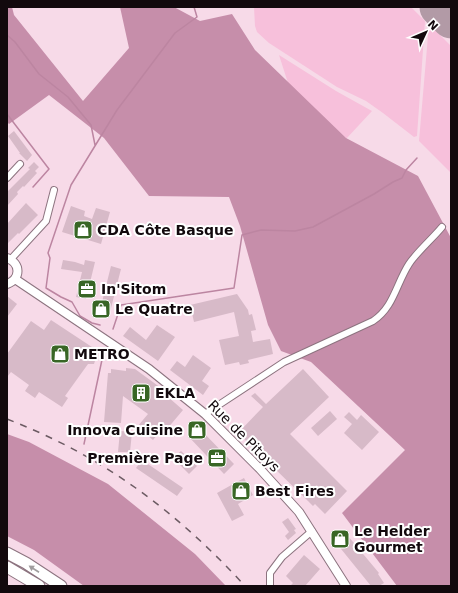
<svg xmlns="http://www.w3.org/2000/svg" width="458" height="593" font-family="'DejaVu Sans',sans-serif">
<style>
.green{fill:#f7c0db}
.forest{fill:#c68eaa}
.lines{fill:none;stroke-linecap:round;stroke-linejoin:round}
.stream{stroke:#bc85a1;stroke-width:1.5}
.runway{stroke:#b29aa6;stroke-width:39}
.building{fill:#d7bac8}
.minor-casing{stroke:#8c737f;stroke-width:8}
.tertiary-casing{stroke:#8c737f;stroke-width:10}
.motorway-casing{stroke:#8c737f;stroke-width:13}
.minor{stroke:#fff;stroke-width:6}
.tertiary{stroke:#fff;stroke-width:8}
.motorway{stroke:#fff;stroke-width:11}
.rail{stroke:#6c5b63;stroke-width:1.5;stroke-dasharray:7 7;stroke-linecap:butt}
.oneway{fill:#a09d9e}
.labels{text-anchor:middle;stroke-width:4;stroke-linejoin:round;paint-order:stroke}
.poi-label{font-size:14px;font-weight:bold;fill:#12090d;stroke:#fff;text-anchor:start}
.street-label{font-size:14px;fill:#12090d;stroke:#fff}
</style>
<rect width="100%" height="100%" fill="#f7dae8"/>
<!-- green -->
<path class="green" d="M254,7H411L425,21L417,136L414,137L383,113L366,101L337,87L269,43L257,32L255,26Z
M429,24L451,46V173L419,141Z
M279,55L336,91L372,111L346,139L288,83Z"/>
<!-- forest -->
<path class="forest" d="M7,7H12L14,15L83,101L129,48L120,7H174L200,21L232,14L255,50L346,138L418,176L451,238V586H397L342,513L405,450L311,362L281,351L268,325L240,226L229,197L149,196L104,138L49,95L9,124L7,122Z
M7,434L29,442L108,484L195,554L226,586H84L34,550L7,536Z"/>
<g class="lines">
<!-- stream -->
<path class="stream" d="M7,35L15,42L39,74L68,97L91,125L95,145
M7,114L49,169L33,187
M100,325L92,323L80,316L72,302L61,297L46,288L50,258L48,253L71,185L117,110L175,33L197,17L194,7
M113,329L121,305L234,288L242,235L261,230L295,231L313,227L374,194L393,182L402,178L406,170L417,158
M84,444L103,355"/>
<!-- runway -->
<path class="runway" d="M439,7L451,19"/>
</g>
<!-- building -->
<path class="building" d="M14,131L32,155L27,161L19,153H20L8,136Z
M34,162L39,167L35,171L37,173L24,187L23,186L17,192L18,194L7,206V192L30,169L28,168Z
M26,203L38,215L19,234L18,233L7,244V224Z
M71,206L85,211L84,216L92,219L96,208L110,212L101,244L62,232Z
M63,260L75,262L84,265L85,260L95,262L86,299L76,297L82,272L61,269Z
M111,266L121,269L110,312L100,310Z
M237,294L248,310L249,315L252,314L256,330L251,331L253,342L270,339L273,354L248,360L249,363L240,365L239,362L225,365L219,340L239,336L234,312L194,322L190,305Z
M7,296L17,304L7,317Z
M51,320L98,351L94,364H88L65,396L68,398L62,407L39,392L35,398L25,391L29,385L11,372L7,377V354L31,321L44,330Z
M157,325L175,337L158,361L123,336L130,327L146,340Z
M193,355L211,368L202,381L209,386L203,395L170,370L177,361L185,367Z
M126,368L135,369L161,388L160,390L183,410L167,429L164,427L153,440L137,427L148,414L123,396L121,423L104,422L108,373H111V369L126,371Z
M303,369L329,397L290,434L347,491L325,514L315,504L313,506L308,501L238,433L263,407L251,396L255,393L266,404Z
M330,411L337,419L318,436L311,428Z
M349,412L357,420L361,415L379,432L362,450L344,433L352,424L344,417Z
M198,427L234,464L224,474L188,436Z
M120,431L132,432L130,452H118Z
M181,451L197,466L189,474L173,458Z
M142,460L183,488L177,496L136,468Z
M244,478L253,495L238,504L244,515L232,521L217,493Z
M288,518L296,529L294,530L296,533L288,540L285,536L289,532L282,522Z
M343,530L379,573L378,574L384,583L379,586H371L333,539Z
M304,555L320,569L305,586H290L293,583L286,576Z"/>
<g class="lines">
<defs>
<path id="minor" d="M7,178L20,164
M11,259L46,221L54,190
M205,414L284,362L373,321C394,307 396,284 409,264C416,253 433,238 442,227
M270,586V573L282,557L312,531"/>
<path id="tertiary" d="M7,258C21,263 21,279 7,284
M15,279L149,369L205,414L260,469L299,512L346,586"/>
<path id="motorway" d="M7,553L26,563L61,586
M7,567L39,586"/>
</defs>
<!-- minor casing -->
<use href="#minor" class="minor-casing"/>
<!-- tertiary casing -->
<use href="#tertiary" class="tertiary-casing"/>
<!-- motorway casing -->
<use href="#motorway" class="motorway-casing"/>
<!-- minor -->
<use href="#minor" class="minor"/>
<!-- tertiary -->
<use href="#tertiary" class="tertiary"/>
<!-- motorway -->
<use href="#motorway" class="motorway"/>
<!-- rail -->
<path class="rail" d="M7,419C103,456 176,511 245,586"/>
</g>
<!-- one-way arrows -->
<defs><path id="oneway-solid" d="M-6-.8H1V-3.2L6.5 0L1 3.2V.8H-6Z"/></defs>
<use class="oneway" href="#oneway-solid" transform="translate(34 569) rotate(-147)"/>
<!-- icons -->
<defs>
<symbol id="shop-square" viewBox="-11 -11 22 22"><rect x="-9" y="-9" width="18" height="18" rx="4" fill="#386625" stroke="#fff"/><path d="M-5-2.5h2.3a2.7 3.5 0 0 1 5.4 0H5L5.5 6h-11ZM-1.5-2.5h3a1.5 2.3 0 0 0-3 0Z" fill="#fff"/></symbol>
<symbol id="office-square" viewBox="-11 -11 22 22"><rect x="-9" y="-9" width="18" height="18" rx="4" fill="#386625" stroke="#fff"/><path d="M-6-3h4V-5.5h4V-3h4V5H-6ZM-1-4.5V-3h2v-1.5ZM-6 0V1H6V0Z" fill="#fff"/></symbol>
<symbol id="building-square" viewBox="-11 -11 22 22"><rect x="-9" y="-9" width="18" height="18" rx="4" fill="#386625" stroke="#fff"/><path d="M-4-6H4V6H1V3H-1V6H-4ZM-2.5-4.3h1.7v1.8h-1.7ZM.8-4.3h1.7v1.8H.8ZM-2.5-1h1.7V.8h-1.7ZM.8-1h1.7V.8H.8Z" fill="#fff"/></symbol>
</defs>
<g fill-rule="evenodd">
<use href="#shop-square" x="72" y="219" width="22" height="22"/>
<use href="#office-square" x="76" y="278" width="22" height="22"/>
<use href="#shop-square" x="90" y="298" width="22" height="22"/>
<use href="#shop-square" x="49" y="343" width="22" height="22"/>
<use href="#building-square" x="130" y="382" width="22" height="22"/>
<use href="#shop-square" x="186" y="419" width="22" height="22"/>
<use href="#office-square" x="206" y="447" width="22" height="22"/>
<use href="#shop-square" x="230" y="480" width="22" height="22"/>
<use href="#shop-square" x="329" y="528" width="22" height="22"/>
</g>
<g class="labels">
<!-- poi labels -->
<g class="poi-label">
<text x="97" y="235">CDA Côte Basque</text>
<text x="101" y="294">In'Sitom</text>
<text x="115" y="314">Le Quatre</text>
<text x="74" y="359">METRO</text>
<text x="155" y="398">EKLA</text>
<text x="183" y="435" text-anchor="end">Innova Cuisine</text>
<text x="203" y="463" text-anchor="end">Première Page</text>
<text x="255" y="496">Best Fires</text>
<text x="354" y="536">Le Helder<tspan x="354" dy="16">Gourmet</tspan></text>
</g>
<!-- street labels -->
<g class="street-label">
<text transform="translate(244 436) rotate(45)" y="5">Rue de Pitoys</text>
</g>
</g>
<!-- border -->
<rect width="458" height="593" fill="none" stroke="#12090d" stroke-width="16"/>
<!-- north arrow -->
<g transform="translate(426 32) rotate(46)" stroke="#ffffff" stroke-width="3" paint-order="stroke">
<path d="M0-3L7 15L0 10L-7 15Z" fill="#12090d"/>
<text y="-6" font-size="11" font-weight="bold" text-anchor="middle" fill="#12090d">N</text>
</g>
</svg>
